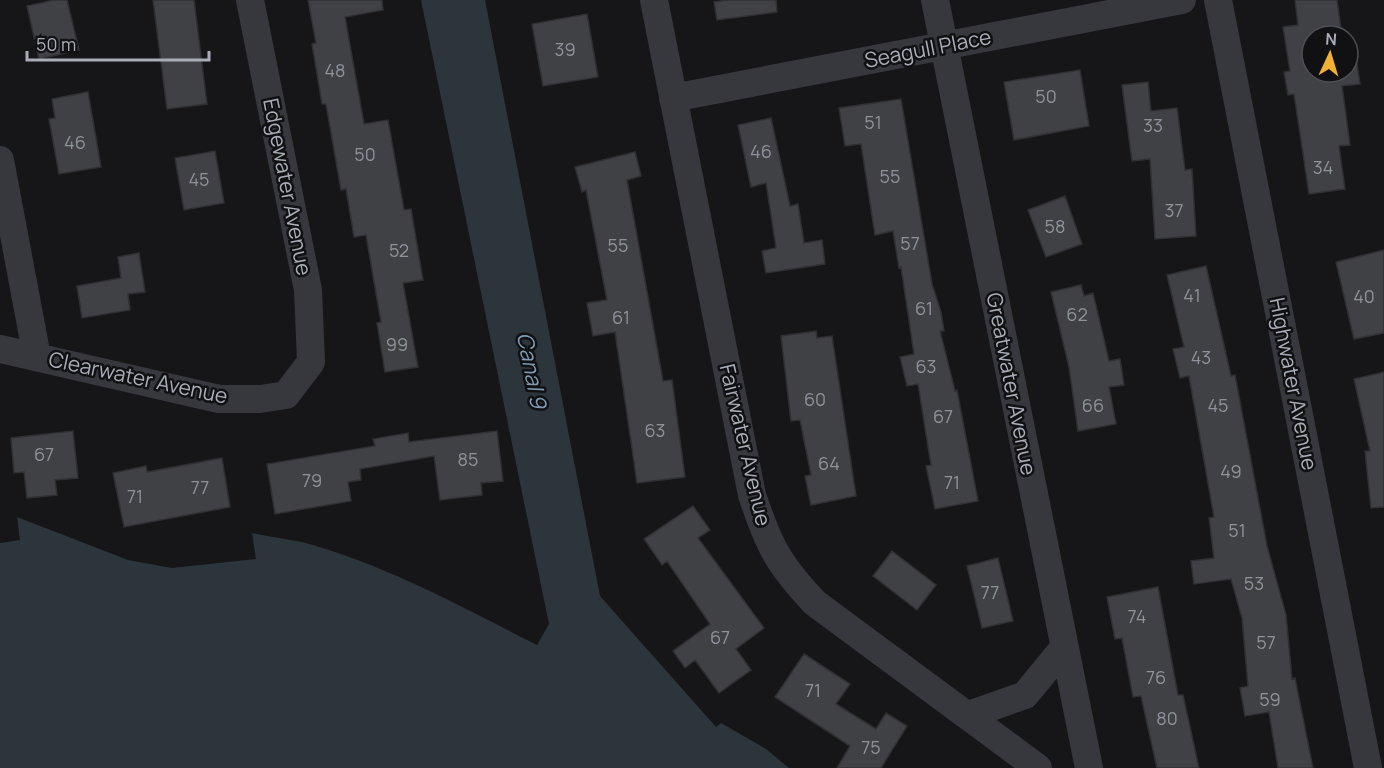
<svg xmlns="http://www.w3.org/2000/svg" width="1384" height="768" font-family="Manrope,sans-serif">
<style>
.water{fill:#2c353c}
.building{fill:#404145;stroke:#303034;stroke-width:1.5}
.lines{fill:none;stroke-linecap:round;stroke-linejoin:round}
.minor{stroke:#37383d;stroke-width:28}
.labels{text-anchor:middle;stroke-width:5;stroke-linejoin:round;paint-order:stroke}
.number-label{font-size:18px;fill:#8e929b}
.street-label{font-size:21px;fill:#a8adb8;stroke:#111113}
.water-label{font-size:22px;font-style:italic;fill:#7f9bb3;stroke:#111113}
</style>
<rect width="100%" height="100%" fill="#161618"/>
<!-- water -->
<path class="water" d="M421,0H485L600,596L716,727L721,723L766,749L789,768H0V543L20,540L17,517L128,560L172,568L256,559L252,533C270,537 289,539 306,543C388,566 462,607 537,645L549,624Z"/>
<!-- building -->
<path class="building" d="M54,0H67L79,50L39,59L27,6Z
M153,0H194L207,104L167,109Z
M308,0H382L383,10L345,17L364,124L388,120L404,210L411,209L423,280L403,283L418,367L385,372L377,323L381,322L366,235L354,237L346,189L341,190L326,104H322L312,44L316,43Z
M728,0H776L777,12L717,20L714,2Z
M1295,0H1337L1342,36H1312V72H1348V38H1353L1360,84L1342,86L1350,145L1339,146L1345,189L1309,194L1294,94L1288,95L1284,72L1290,71L1283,27L1298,25Z
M587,14L598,77L543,86L532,24Z
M1080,70L1089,126L1014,140L1004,82Z
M1148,82L1151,111L1177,108L1185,170L1192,169L1196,236L1155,239L1150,159L1132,161L1122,85Z
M88,92L101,167L59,174L49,119L55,118L52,99Z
M901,99L932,284L941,312L944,331H940L955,391L957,390L978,501L935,509L926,466L931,465L918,384L907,386L900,357L914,354L901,267L899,268L893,231L875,235L861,144L845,146L839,108Z
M771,118L790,206L798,204L804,243L822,240L825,264L766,273L762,251L776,248L766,183L751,187L738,125Z
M215,151L224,203L184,210L175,158Z
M635,152L641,176L627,180L663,381L672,380L685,477L637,483L615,332L593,336L587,303L607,300L586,190L582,192L575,167Z
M1065,196L1082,244L1046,257L1028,210Z
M1384,250V333L1354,339L1336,262Z
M139,253L145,292L128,294L130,310L82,318L77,286L121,278L118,257Z
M1206,266L1231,376L1235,375L1267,546L1286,615L1292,679L1295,678L1313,768H1278L1269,712L1245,716L1240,688L1248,686L1242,618L1231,579L1194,584L1191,561L1214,558L1209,518L1214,517L1189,376L1180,378L1173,349L1184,347L1167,275Z
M1081,285L1084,296L1093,293L1109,361L1120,359L1124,385L1109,387L1116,424L1078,431L1069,367L1051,292Z
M816,331L817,338L832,336L856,496L811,505L805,476L811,475L800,420L791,421L781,336Z
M1384,372V507L1371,508L1365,451H1370L1354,379Z
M73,431L78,478L55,480L57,495L27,498L24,472L14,473L11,438Z
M497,431L503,481L481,483L482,495L440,500L434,456L360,469L361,480L348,482L351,501L275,514L267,464L375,446L373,439L408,433L409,442Z
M222,458L230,507L124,527L113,473L146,466L147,472Z
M693,506L710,530L698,538L764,628L736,649L751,670L719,693L695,660L685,668L673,651L710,624L667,561L662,565L644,539Z
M892,551L936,585L917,610L873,576Z
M998,558L1013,621L982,628L967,566Z
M1158,587L1178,695H1183L1199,768H1157L1141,696L1133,697L1122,638L1115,639L1107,597Z
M804,654L850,684L836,704L876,729L886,713L907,726L881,768H837L850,746L775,697Z"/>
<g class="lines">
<!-- minor -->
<path class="minor" d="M654,0L752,495C769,546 778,564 815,603L1038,768
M935,0L1089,768
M1218,0L1368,768
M673,98L1182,0
M0,160L37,357
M0,349L219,399H260L286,395L311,362L308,290L250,0
M969,715L1025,695L1063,649"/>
</g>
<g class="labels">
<!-- number labels -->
<g class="number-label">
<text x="565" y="56">39</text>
<text x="335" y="77">48</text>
<text x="1046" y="103">50</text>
<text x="873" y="129">51</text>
<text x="1153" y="132">33</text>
<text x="75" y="149">46</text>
<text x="761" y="158">46</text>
<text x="365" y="161">50</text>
<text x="1323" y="174">34</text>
<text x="890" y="183">55</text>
<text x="199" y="186">45</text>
<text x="1174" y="217">37</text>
<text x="1055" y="233">58</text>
<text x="910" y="250">57</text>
<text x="618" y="252">55</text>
<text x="399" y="257">52</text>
<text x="1192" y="302">41</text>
<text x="1364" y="303">40</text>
<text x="924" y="315">61</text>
<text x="1077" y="321">62</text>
<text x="621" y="324">61</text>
<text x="397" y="351">99</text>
<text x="1201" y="364">43</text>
<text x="926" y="373">63</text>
<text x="815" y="406">60</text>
<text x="1093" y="412">66</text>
<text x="1218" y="412">45</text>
<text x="943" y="423">67</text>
<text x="655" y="437">63</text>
<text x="44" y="461">67</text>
<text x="468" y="466">85</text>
<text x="829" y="470">64</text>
<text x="1231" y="478">49</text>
<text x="312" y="487">79</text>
<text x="952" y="489">71</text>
<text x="200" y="494">77</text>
<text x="135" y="503">71</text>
<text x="1237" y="537">51</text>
<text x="1254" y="590">53</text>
<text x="990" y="599">77</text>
<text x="1137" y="623">74</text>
<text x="720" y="644">67</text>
<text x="1266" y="649">57</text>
<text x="1156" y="684">76</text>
<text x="813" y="697">71</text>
<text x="1270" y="706">59</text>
<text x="1167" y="725">80</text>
<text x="871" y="754">75</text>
</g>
<!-- street labels -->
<g class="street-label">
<text transform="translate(928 49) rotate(-11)" y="7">Seagull Place</text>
<text transform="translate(287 187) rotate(79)" y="7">Edgewater Avenue</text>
<text transform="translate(138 378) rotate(12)" y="7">Clearwater Avenue</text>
<text transform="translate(1011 384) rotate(79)" y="7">Greatwater Avenue</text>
<text transform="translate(1293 384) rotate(79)" y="7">Highwater Avenue</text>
<text transform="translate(745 445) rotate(77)" y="7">Fairwater Avenue</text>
</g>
<!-- water labels -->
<g class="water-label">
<text transform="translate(532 370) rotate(79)" y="8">Canal 9</text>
</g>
</g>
<!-- north arrow -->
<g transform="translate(1330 54) rotate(4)"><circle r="28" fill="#111113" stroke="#4d4f55" stroke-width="1.5"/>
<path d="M0-4.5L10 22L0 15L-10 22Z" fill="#f2b134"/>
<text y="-9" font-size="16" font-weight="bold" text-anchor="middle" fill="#a8adb8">N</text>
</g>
<!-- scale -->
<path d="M27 51v9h182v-9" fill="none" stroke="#a8adb8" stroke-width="3"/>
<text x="36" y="51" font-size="18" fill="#a8adb8" stroke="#111113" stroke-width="4.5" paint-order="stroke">50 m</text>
</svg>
